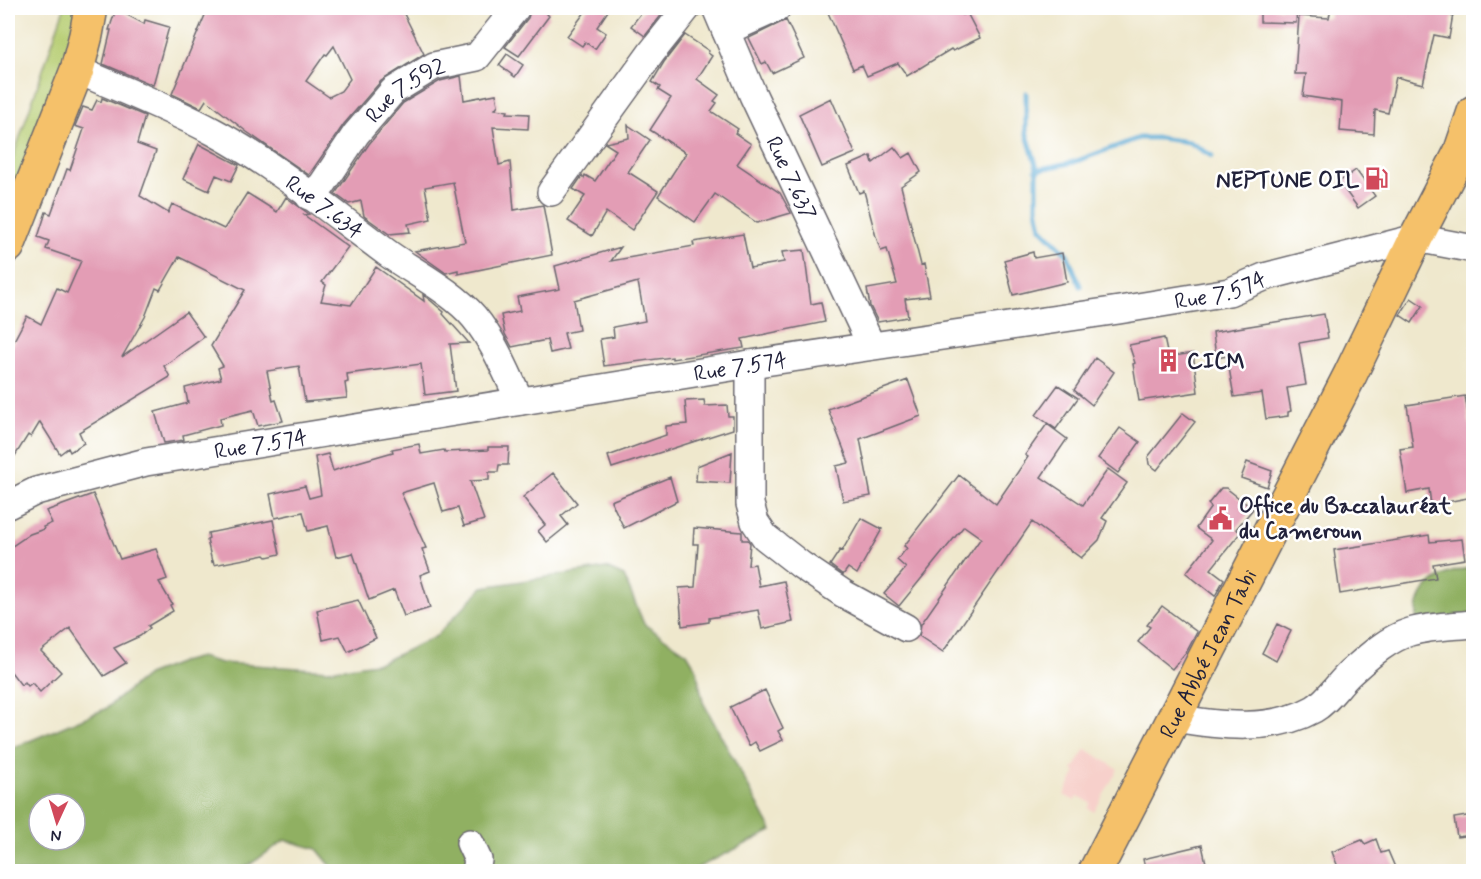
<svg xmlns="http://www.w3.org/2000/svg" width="1481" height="879" font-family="Mynerve,sans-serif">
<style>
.built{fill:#f7d0cb}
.green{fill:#b5cc70;stroke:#6c7756;stroke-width:1.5}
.forest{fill:#90b062;stroke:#59694e;stroke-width:1.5;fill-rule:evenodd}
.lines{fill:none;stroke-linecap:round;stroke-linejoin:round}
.stream{stroke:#56a7d1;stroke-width:5}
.building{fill:#e39db5;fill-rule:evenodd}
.minor-casing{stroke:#6a676e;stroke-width:30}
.major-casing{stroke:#6a676e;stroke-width:36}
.minor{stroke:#fff;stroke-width:27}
.major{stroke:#f5c16b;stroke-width:33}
.labels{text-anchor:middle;stroke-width:5;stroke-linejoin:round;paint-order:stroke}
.street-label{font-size:22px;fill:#22223b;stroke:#fff}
.poi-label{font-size:22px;font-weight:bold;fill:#22223b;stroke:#fff;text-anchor:start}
</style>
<rect width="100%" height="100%" fill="#fff"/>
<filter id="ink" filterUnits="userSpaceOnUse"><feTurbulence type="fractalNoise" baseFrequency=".0167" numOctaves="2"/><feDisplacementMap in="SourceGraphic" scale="12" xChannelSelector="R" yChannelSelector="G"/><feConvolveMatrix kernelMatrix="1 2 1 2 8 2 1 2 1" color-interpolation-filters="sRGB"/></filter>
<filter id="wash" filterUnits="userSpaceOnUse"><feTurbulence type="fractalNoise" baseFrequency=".008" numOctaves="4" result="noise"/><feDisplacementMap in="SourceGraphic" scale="24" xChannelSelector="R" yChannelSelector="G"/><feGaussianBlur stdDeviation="1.35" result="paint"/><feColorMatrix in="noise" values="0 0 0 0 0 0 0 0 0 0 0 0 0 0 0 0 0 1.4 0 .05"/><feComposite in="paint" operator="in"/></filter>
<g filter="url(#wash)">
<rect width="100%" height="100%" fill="#efe8cd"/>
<!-- built -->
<path class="built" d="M1086,749L1118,769L1094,812L1088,808L1091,803L1078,796L1075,801L1064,795L1076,772L1073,770Z"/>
<!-- green -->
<path class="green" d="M64,8H91L8,246V172Z"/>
<!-- forest -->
<path class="forest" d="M606,568L624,576L644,624L687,653L696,668L703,702L772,831L691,871H335L317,849L285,840L249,865L236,871L8,872V750L105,709L147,675L181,662L200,657L221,663L329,670L382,662L435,637L483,587ZM39,804H75V840H39Z
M1473,568V618L1417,620C1414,587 1443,570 1473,568Z"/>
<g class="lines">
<!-- stream -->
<path class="stream" d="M1026,93V131L1037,168V208L1041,228L1067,254L1080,286
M1036,170L1074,162L1139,138H1159L1189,142L1212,156"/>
</g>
<g id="blocks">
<!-- building -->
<path class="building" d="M208,8H401L424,54L381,81L344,124L309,175L247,132L206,100L201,108L172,94ZM334,46L350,79L341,91L329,97L306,81L325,54L327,55Z
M531,8H552L547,14L549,16L519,56L505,47L528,18Z
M588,8H610L597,27L606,33L595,49L585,42L582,46L567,36Z
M645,8H667L645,36L631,26Z
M826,8H960L963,15L967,13L980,38L953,51L951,49L907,76L898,63L867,76L862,65L853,69Z
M1260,8H1297L1296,23L1260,22Z
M1331,8H1454L1449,38L1434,35L1423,84L1396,77L1388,113L1375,110L1374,134L1340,131L1342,102L1303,96L1306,74H1295L1299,16L1329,18Z
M116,9L144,24L145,20L169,27L153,85L103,64L111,30H109Z
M786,20L804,58L772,73L766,62L762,64L749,38Z
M685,35L709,51L708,53L712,56L697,79L719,95L714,101L717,103L711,111L738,129L735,133L751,144L737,164L780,193L791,213L757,223L715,194L695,222L658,196L686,153L650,130L671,98L658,90L660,87L652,82L664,62Z
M507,54L523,65L515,77L499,65Z
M461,76L464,100L496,94L498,105L495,109L508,111L507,113L529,114L528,129L493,127L499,165L510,162L514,210L543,205L552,255L458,274V270L446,273L415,251L465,242L453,182L425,187L431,219L408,224L410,232L389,234L364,216L361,201L349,204L335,194L369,144L403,103L440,81Z
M102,98L145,116L137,144L156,151L140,196L168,213L172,204L224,229L247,193L277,212L286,197L309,214L304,215L348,247L322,282L326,285L321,301L351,305L376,267L424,301L423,295L430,300L444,312L443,314L469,343L450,344L456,391L425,395L421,364L347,374L348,382L345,383L347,398L305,402L299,366L267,371L273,401L276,400L283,421L258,426L253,410L220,418L221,425L183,435L184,440L164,443L155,412L188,403L185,388L221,379L218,368L223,366L211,346L245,290L179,257L160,290L156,288L145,317L122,357L186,312L204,337L164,366L170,377L79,432L84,443L70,452L68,448L60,454L40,422L31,437L28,435L8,467V352L27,316L41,324L57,288L67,293L81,261L46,249L49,241L38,237L46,212L51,214L67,169L70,170L84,129L75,126L83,107L92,110L97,100L101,102Z
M831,98L855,153L822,167L799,114Z
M628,125L650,140L628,172L658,191L632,230L606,212L592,236L568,221L585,196L573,189L582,176L584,178L585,175L595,181L616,150L605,143L629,138Z
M199,144L239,165L231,181L216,175L209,191L183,179Z
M894,147L903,158L911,153L921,172L901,186L921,265L924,264L930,296L905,299L908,317L878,322L870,306L867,289L897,284L887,249L881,251L876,237L864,191L859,193L848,166L871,156L873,163Z
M1356,170L1375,196L1358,208L1339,182Z
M743,234L750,268L784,262L782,252L804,250L811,304L821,302L825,322L742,339L744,348L672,359V357L604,366L600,339L614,337L613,327L645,321L638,282L574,300L579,330L564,333L568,349L550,353L547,340L512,347L505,334L501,315L520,311L517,297L560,289L555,266L621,247L611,261L694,246L693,242Z
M1033,252L1034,258L1062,253L1067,282L1013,295L1004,260Z
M1411,298L1423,306L1412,323L1400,315Z
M1324,314L1328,338L1299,343L1306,385L1287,388L1291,411L1288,412V416L1266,419L1262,393L1234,397L1227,356L1216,358L1213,332Z
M1164,338L1168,357L1193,353L1198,392L1139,401L1133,364L1135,363L1129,345Z
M1095,358L1114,372L1092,405L1074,390Z
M908,380L921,416L860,439L871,496L843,501L836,466L849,463L828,409Z
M1058,385L1078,398L1056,429L1036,415Z
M1465,396L1473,443V497L1431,505L1429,489L1407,493L1400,449L1413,447L1407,405Z
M704,400L705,406L727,405L728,416H733V429L612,468L608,456L666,435V426L687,424L685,401Z
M1183,413L1195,422L1157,470L1149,464L1148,457Z
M1047,424L1067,439L1041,477L1083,505L1108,469L1127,483L1102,518L1107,521L1099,540L1081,558L1032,522L943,652L919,636L921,624L981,538L964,526L899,606L884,594L906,568L897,560L907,548L904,546L959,475L996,504L1028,457L1025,455Z
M1120,428L1140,442L1118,473L1098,458Z
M419,444L421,454L444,450L445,452L488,450V447H509L508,465H499L498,472H489V480L470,481L484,520L464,526L458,508L443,512L434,483L401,493L426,548L422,549L430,571L420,575L430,608L404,616L394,590L369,600L353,553L336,557L328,526L308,531L303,512L275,518L270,494L305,486L309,498L321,495L315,457L328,454L333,471L358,462L393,452L392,449Z
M732,452L730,483L696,481L697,466Z
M1247,462L1272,471L1267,487L1241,478Z
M553,473L577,503L561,516L568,525L547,542L538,531L545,525L523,497Z
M670,477L677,501L624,528L611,501Z
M1221,488H1226L1253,509L1236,529L1241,532L1211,569L1224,579L1215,596L1186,573L1212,540L1196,528L1211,507L1208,504Z
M93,494L120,559L156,549L167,579L159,582L172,604L170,605L173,611L148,626L150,628L140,636L114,648L126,663L104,676L70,628L41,651L61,672L40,692L32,683L28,686L25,682L21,685L8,668V549L30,534L44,529L43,527L52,523L46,511Z
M861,518L882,529L857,574L848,568L843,575L830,565L840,550L842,551Z
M273,520L280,554L267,557L265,555L214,565L213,561L212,562L207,540L209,539L208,533Z
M694,528L742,532V540H748L750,543L748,565L755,564L759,586L784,581L793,622L762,629L758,610L709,618V622L682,626L679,588L695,587L698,544H693Z
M1429,535L1430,542L1462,539L1465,559L1433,564L1436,578L1340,594L1334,550Z
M358,600L376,638L348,652L340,636L323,640L317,610Z
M1162,606L1197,632L1187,651L1172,669L1138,642L1150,627L1147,625Z
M1277,624L1291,631L1276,661L1262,653Z
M765,690L783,728L778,731L783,740L760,751L755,742L749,746L730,707Z
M1473,815V835L1457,837L1454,818Z
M1376,839L1381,853L1388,851L1397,872H1340L1332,852L1362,840L1365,844Z
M1202,845L1208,872H1146L1143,859Z"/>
</g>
</g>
<g filter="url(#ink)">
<use href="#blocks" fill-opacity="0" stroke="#6a676e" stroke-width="1.5"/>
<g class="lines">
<defs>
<g id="minor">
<path id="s1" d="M716,8L753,95L871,345"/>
<path d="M726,31L777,8"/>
<path id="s2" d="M77,70C123,90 170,108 214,132C275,165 334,214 390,255C417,274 453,292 474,317C494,341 507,374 520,401"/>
<path d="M551,192L652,52L687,8"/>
<path id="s3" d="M309,196L322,185L356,134L393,91L434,66L477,57L516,8"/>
<path d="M750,364V504L755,522L765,537L801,565L844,594L906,628"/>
<path id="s4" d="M8,505L36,491L146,462L750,364L1119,310L1229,292L1264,277L1416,238L1474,249"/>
<path d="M1175,718C1220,726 1273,732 1314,709C1328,701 1338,684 1350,673C1367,658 1387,639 1410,632C1430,626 1453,626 1474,624"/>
<path d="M470,843L478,860L476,872"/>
</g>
<g id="major">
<path d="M8,246L77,70L86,35L91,8"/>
<path id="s5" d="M1095,872L1350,375L1416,238L1460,153L1474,112"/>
</g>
</defs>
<!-- minor casing -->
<use href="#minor" class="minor-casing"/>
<!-- major casing -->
<use href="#major" class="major-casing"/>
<!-- minor -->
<use href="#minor" class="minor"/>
<!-- major -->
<use href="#major" class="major"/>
</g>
</g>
<!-- icons -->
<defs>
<symbol id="fuel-bare" viewBox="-9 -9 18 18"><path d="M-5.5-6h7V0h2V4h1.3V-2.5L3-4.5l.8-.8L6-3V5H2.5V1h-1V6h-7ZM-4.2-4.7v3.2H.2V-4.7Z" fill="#d1495b" stroke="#fff" stroke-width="2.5" paint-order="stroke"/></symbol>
<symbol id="building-bare" viewBox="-9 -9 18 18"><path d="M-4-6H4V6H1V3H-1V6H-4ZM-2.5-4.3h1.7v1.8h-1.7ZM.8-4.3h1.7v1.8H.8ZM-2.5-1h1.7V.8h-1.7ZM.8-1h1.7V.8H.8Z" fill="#d1495b" stroke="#fff" stroke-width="2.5" paint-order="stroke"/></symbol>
<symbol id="civic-bare" viewBox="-9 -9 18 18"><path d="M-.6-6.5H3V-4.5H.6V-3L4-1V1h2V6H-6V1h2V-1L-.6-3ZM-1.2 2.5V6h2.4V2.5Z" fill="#d1495b" stroke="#fff" stroke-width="2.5" paint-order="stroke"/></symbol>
</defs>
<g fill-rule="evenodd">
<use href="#fuel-bare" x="1360" y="162" width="33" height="33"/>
<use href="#building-bare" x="1152" y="344" width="33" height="33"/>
<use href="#civic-bare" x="1204" y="502" width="33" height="33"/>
</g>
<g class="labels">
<!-- street labels -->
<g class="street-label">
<text dy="8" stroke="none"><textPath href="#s3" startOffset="146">Rue 7.592</textPath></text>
<text dy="8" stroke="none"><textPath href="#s1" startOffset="186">Rue 7.637</textPath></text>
<text dy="8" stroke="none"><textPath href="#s2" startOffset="284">Rue 7.634</textPath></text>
<text dy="8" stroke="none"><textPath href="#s4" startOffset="1233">Rue 7.574</textPath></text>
<text dy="8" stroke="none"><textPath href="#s4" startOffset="747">Rue 7.574</textPath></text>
<text dy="8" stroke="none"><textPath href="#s4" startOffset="261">Rue 7.574</textPath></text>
<text dy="8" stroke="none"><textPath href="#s5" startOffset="246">Rue Abbé Jean Tabi</textPath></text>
</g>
<!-- poi labels -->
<g class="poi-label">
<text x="1359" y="187" text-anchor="end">NEPTUNE OIL</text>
<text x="1187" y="368">CICM</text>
<text x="1239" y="513">Office du Baccalauréat<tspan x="1239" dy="25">du Cameroun</tspan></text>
</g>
</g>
<!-- margin -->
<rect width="1481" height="879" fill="none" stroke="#fff" stroke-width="30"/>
<!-- north arrow -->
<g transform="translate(57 822) rotate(184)"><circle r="28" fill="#ffffff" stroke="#a7a7b1" stroke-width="1.5"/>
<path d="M0-4.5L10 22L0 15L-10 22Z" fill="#d1495b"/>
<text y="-9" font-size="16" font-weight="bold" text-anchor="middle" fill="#22223b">N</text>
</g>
</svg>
